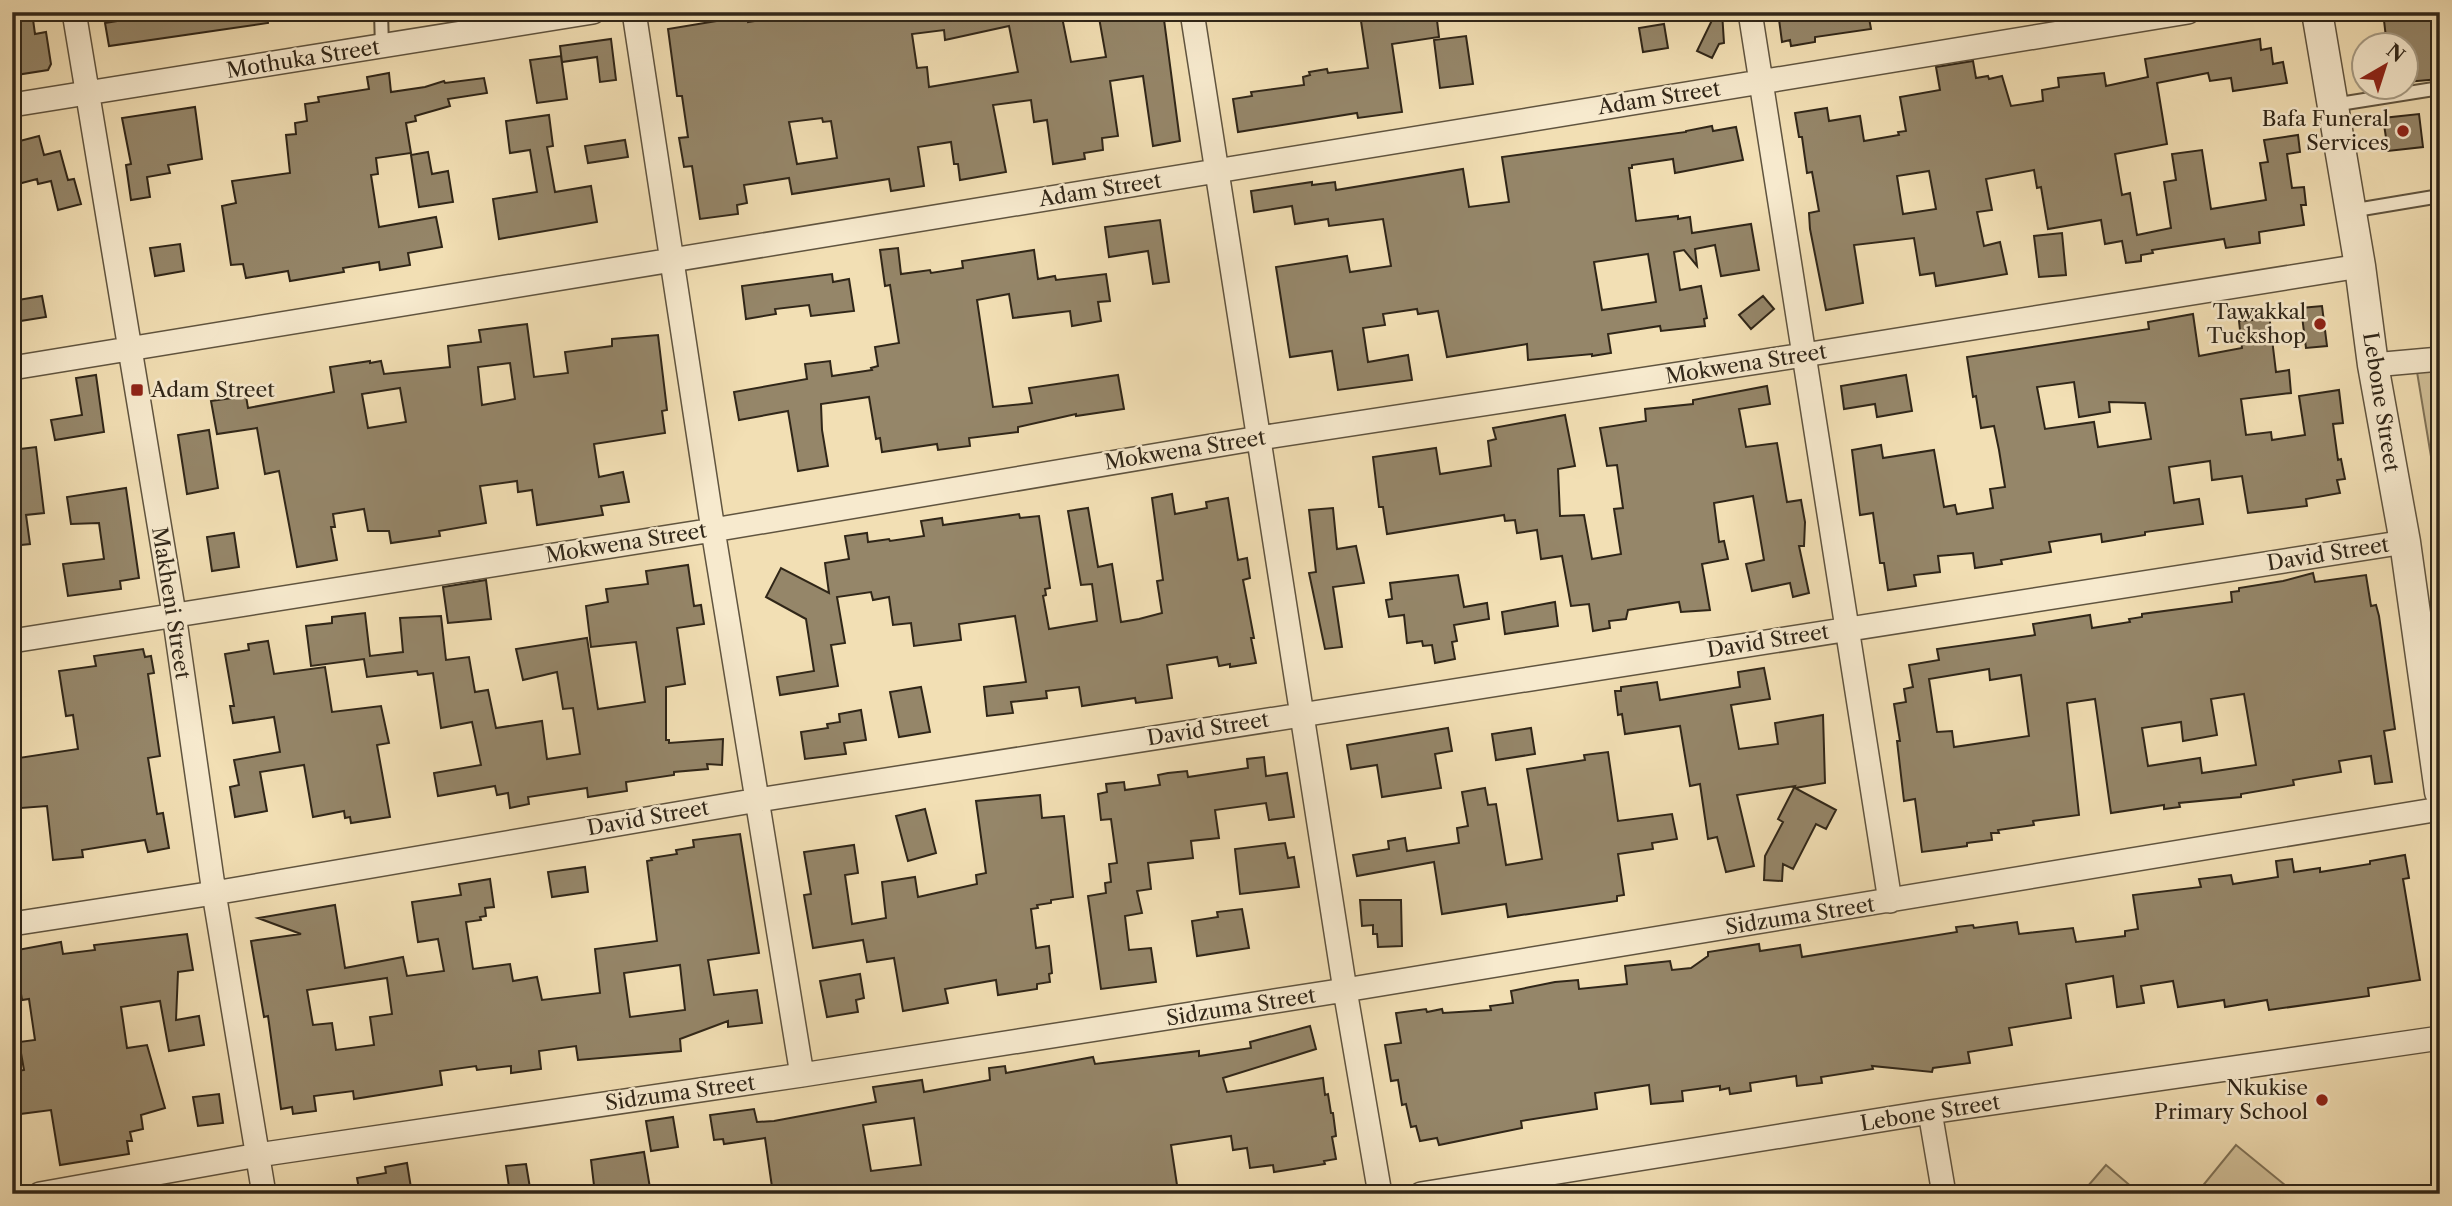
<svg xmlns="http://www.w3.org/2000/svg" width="2452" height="1206" font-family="'Libre Caslon Text',serif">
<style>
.green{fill:#d1c099;stroke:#807358;stroke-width:2}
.building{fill:#958669;stroke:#302618;stroke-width:2;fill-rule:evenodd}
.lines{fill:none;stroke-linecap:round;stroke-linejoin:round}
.service-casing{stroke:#60543f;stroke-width:16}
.minor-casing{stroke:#60543f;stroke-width:26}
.tertiary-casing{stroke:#60543f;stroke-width:33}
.service{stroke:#f7eace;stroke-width:12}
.minor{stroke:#f7eace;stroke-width:23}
.tertiary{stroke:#f7eace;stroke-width:30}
.poi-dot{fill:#8f2418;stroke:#f7eace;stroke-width:2.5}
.labels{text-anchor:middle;stroke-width:5;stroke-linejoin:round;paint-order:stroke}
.street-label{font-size:21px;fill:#302618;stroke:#f7eace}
.poi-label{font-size:21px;fill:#302618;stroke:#f7eace;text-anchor:end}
</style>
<rect width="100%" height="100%" fill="#f2dfb4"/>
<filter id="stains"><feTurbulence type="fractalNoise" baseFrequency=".00286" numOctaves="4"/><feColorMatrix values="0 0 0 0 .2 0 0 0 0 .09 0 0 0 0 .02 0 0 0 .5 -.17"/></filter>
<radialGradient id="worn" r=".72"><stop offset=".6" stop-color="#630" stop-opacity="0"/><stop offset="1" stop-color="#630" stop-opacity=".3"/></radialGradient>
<!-- green -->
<path class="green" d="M2440,370V511L2417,372Z
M2236,1145L2296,1194H2196Z
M2106,1165L2140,1194H2081Z"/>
<!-- building -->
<path class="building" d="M12,12H32L35,34L46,32L51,64L48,70L16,75L12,51Z
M173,12H267L268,23L109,46L105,23Z
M814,12H1061L1071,62L1106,57L1098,12H1163L1180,141L1153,146L1143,76L1110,81L1118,136L1102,138L1103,150L1084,153L1085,159L1053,164L1047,120L1034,122L1031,100L993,105L1006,172L960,180L958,164H954L951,142L918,147L924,186L891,191L889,179L792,194L789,178L744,185L747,203L737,205L738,214L700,219L692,166L684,167L679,138L688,137L682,96H677L668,29L747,16L748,22ZM1009,26L1018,72L929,87L927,67L917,68L912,34L944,30L945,40ZM822,118L823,122L831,121L837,158L797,164L789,122Z
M1399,12H1436L1439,37L1392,44L1402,112L1358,118L1357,113L1238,132L1233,99L1252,96L1251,92L1304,85L1303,77L1310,75L1309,72L1327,69L1328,73L1368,68L1361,21L1399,16Z
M1716,12H1722L1724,43L1719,44L1712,58L1697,51Z
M1778,12H1868L1871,29L1815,37V42L1791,46L1790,40L1782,42Z
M2383,12H2440V79L2406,82V46H2387Z
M1664,24L1668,48L1643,52L1639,28Z
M1466,36L1473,84L1440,88L1434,40Z
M611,39L616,80L600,82L597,57L562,62L560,46Z
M2260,39L2261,50L2271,48L2273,64L2283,62L2287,83L2233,91L2231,78L2210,81L2208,73L2157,83L2167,144L2115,154L2122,195L2130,193L2137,235L2171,228L2164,182L2176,180L2172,154L2202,150L2211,209L2266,200L2260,163L2268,162L2264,140L2298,135L2300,152L2287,154L2292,188L2304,187L2306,205H2301L2304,225L2259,232L2260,243L2226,248L2224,239L2152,250L2153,253L2141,255V261L2126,263L2122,241L2105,244L2101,220L2048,229L2041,187L2037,188L2034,170L1986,179L1992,210L1977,212L1984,246L2000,242L2007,274L1936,286L1934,273L1920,275L1914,238L1854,245L1863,303L1826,310L1810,229L1809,213L1819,211L1812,172L1807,173L1802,137H1799L1795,113L1827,108L1829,121L1860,116L1864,141L1899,135L1898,132L1906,131L1900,97L1940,90L1936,67L1973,61L1976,78L1988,76L1989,79L2002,76L2011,106L2043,101L2042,90L2059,87L2058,78L2104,73L2106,86L2148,77L2145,59ZM1929,171L1936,209L1903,214L1897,176Z
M561,56L567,99L537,103L530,60Z
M389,73L391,92L425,87L444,81L445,83L484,78L487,93L448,99L450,106L415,116L416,121L406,123L411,153L376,158L378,174L371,175L379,227L436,217L442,247L408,253L410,265L380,270L379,262L343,268L344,272L290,281L288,271L246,278L243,264L231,265L222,206L236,203L232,181L290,173L286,135L296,134L295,123L307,121L305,104L319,102L318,97L369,89L367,77Z
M195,107L202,159L168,165L170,173L147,177L150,197L131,200L126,165L131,164L122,118Z
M2419,114L2423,147L2388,151L2383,118Z
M549,115L553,146L547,147L555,192L591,186L597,222L499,239L493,199L537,192L530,150L510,153L506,121Z
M1712,126L1713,131L1736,127L1743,160L1675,173L1673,159L1632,165V168H1629L1636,221L1678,216V219L1690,217L1692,233L1751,224L1759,270L1721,276L1715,245L1695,249L1697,266L1684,250L1674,252L1680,290L1701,286L1707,318L1704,319L1705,326L1661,331L1660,326L1608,334L1611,353L1592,356V354L1528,360L1527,344L1447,357L1438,311L1418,314L1417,309L1383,314L1385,325L1363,328L1368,362L1408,355L1412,380L1338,390L1332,351L1290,357L1276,267L1347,256L1350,272L1391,266L1383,219L1329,226L1328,219L1295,224L1292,206L1254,212L1251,191L1312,182V185L1335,182L1336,190L1463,169L1469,207L1509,202L1502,157L1686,132V131ZM1648,254L1656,302L1602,310L1594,262Z
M39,136L44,155L60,151L68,180L74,179L81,204L58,210L51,181L38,184L37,179L18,184L12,163V143Z
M625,140L628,157L588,163L585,146Z
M428,152L432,174L448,171L453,202L419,207L411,155Z
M1160,220L1169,282L1153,284L1148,251L1109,257L1105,227Z
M2062,233L2066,275L2039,277L2034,236Z
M180,244L184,271L155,276L150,248Z
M898,248L901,274L930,270L931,273L963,268L962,261L1034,250L1038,279L1055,276L1056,280L1106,274L1110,301L1098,302L1101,321L1072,326L1070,311L1013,318L1009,294L977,300L993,407L1032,403L1029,388L1118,375L1124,409L1076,416V414L1018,427V432L969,438L970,446L938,450L937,444L882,452L880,438L876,439L869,397L821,404L822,430L828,466L798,471L788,411L739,420L734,392L807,379L805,364L830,361L832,376L872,370L871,368L878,366L875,347L899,343L890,285L885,286L880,250Z
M832,274L833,282L849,279L854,311L811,316L809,305L775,309L776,314L746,319L742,286Z
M42,296L46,317L14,322L12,301Z
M1763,296L1774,309L1751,329L1739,315Z
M2322,306L2327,346L2306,348L2301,308Z
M2193,314L2199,356L2242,348L2239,321L2252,320L2251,316L2269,314L2276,372L2289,370L2291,393L2241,399L2246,435L2271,432L2272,440L2305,435L2299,396L2339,390L2343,423L2333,424L2338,460L2341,459L2345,479L2337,480L2340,493L2306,499L2307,506L2248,513L2242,476L2212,480L2210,461L2169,467L2174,503L2199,499L2203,524L2145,532V535L2102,542L2101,534L2049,542L2051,552L2001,560L2002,564L1975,568L1973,553L1938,556L1940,572L1914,575L1916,586L1888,590L1884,563H1880L1873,513L1860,515L1852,450L1881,445L1883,458L1934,450L1944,507L1955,505L1957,514L1993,508L1990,489L2005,487L1999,450L1994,426L1981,428L1976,396L1973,397L1967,357L2149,329L2148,322ZM2074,382L2079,417L2110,412L2109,402L2145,403L2151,439L2098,447L2094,422L2045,429L2037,387Z
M527,324L534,377L568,373L565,352L612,346V339L658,335L667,410L662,411L665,433L594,444L599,477L623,472L629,502L601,506L603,515L537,525L532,490L518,492L517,481L480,486L486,523L439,531L440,536L391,543L389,531H368L364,509L333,514L335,527H331L337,560L297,567L279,471L265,474L257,428L217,434L211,401L246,396L248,408L334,392L330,367L370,361V363L381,361L384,374L450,367L448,346L481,342L479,330ZM510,363L515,399L482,405L478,367ZM400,388L406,422L368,428L362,394Z
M96,375L104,432L55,440L51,420L82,415L76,378Z
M1906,375L1912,411L1877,417L1875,404L1844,409L1841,386Z
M1767,386L1770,404L1739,409L1746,447L1777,443L1787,502L1801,500L1805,522L1804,546H1799L1809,593L1793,597L1790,583L1752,591L1746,564L1764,560L1753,496L1714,503L1719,542L1724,541L1728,559L1702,564L1710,610L1681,612L1679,602L1628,610L1626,619L1609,621L1610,628L1593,631L1589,604L1571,606L1562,556L1541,559L1537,530L1517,533L1515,520L1505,521L1504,515L1387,534L1383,507H1379L1373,457L1436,448L1440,474L1491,466L1488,441L1496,439L1493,428L1565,415L1575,466L1558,469L1560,516L1584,515L1592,559L1621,554L1614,509L1623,508L1617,465L1607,466L1600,428L1646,421L1645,409L1693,404V400Z
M209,430L218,488L187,494L178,435Z
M36,447L44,513L26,515L30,544L12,546V450Z
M126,488L139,578L120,581L121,589L68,596L63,564L104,559L99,523L71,524L67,497Z
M1172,494L1175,514L1207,508L1206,502L1228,498L1238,560L1247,558L1250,578L1243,580L1254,638H1251L1256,663L1230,667V664L1219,666L1217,657L1167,665L1172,698L1136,703L1135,698L1082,706L1079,687L1046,691L1047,698L1011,702L1013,713L987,716L984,687L1026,682L1015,616L959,624L961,640L914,646L911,623L893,625L889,597L873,600L871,592L837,597L845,643L831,645L838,686L780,695L777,677L814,671L806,619L766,597L781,568L829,593L825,563L849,559L845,536L867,533L868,542L889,539L890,541L924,536L921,521L942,518L943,525L1019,514L1020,518L1039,516L1050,588L1045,589L1046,595L1043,596L1049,629L1097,621L1092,584L1081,585L1068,511L1088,508L1098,567L1112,564L1121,622L1139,619L1162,613L1157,581L1163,580L1152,498Z
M1333,508L1337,549L1356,546L1364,583L1333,587L1342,647L1325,649L1309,573L1316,572L1309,510Z
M234,533L239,567L212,571L207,537Z
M688,565L694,606L701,605L704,624L677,628L685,684L666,687V740H669V743L723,739L722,765L707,764L708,769L674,772V775L626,782L627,791L588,797L587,788L528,797L529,804L510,808L508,793L497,795L495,786L438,796L434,773L481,765L472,722L441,728L433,673L418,675L417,671L367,677L364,659L311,666L306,626L332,623V617L365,613L370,656L403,652L400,618L441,616L446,660L469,657L475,692L488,690L496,728L542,721L547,759L580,754L573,708L563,709L557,672L523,680L516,649L587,638L598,709L645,702L636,642L591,647L586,606L608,602L606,589L648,584L646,571Z
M2313,573L2315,582L2366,575L2371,606L2376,605L2379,616L2395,729L2384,731L2392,782L2375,784L2371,756L2339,761L2341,772L2293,780L2294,785L2241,794V797L2179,803L2180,807L2164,809V805L2111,813L2095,699L2067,703L2079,815L2033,821L2034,825L1998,830L1999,833H1991L1992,840L1967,843V846L1922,852L1915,799L1904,801L1897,741H1900L1894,704L1906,702L1904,689L1913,687L1909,665L1939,660L1937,649L2035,635L2033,624L2090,615L2092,628L2130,622L2129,619L2142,617V614L2232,602L2231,592L2239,591V588L2283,581ZM1989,669L1990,680L2021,675L2029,736L1954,747L1952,731L1937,732L1929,679ZM2244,694L2256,765L2202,773L2200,758L2148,766L2142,728L2181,722L2183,741L2217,735L2211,699Z
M1458,575L1464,607L1487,603L1489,619L1454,625L1457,641L1452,642L1455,659L1435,663L1432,645L1423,646L1422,641L1407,643L1404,615L1389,617L1386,600L1392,599L1390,583Z
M486,580L491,619L448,623L443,587Z
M1555,602L1558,626L1505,634L1502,612Z
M268,641L274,674L325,667L332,712L381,706L389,743L377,745L390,817L351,823L350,817L345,818L344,811L313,817L304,765L260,772L267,811L235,817L230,787L239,785L234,760L280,752L274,717L233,723L230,706H234L225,654L249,650L248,644Z
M143,649L145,657L151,656L154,673L148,674L160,756L148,758L157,814L163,813L169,848L148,852L145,840L82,850L83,857L53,860L47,806L21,808L19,794L12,795V759L78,749L73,715L66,716L59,671L96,666L94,656Z
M1764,668L1770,699L1731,705L1739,749L1778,744L1775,723L1823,715L1825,783L1795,788L1836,810L1826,829L1816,824L1793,869L1783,864L1782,881L1764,880L1765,856L1783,822L1778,819L1795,786L1737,795L1754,866L1726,872L1717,837L1708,839L1700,784L1690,786L1680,726L1625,734L1622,714L1618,715L1615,691H1621V687L1657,682L1660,700L1740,687L1738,672Z
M921,687L930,732L899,737L890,692Z
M861,710L866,740L844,743L846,754L805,759L801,732L828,728L827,724L840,722L839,714Z
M1448,728L1452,751L1435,754L1441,788L1382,797L1377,765L1351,769L1347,745Z
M1531,728L1535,754L1496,760L1492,734Z
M1608,752L1618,821L1672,814L1677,839L1652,843L1653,849L1618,854L1624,895L1617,896V901L1508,917L1506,904L1442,914L1434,862L1357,876L1353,855L1389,849L1388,841L1405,838L1407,851L1459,843L1457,828L1468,826L1462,792L1485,788L1488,805L1496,804L1506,865L1542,859L1527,769L1585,760L1584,755Z
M1264,757L1266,776L1287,773L1294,817L1269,820L1266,803L1215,810L1219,838L1191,841L1193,858L1148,863L1151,889L1137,891L1142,913L1125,916L1129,950L1151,948L1156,982L1101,989L1088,896L1106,893L1105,883L1111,882L1109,864L1117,863L1111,819L1101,820L1098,794L1107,792L1106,784L1124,782L1125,790L1160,785L1158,775L1168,773L1187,771L1188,777L1248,768L1247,759Z
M1040,795L1042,818L1064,816L1073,897L1051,900V903L1037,905L1038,908L1031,909L1036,948L1049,946L1052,973L1049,974L1050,982L1037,984V989L998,995L996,980L945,989L948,1003L903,1011L894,958L867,962L863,940L813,948L804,895L811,894L804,852L854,845L858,873L845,875L852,924L886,918L882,882L915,877L918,897L977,884L976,875L986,873L976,801Z
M925,809L936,853L908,861L896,816Z
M740,834L759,953L708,960L714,995L757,990L762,1023L728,1027V1021L680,1039L681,1051L578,1060L576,1046L539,1051L541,1069L511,1073V1066L477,1070L476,1066L440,1071L442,1085L354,1099L353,1091L314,1096L316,1111L293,1114L292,1107L281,1109L268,1016L264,1017L251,941L301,934L258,918L335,905L345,968L403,957L407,976L444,971L438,939L418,942L412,902L461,895L459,884L490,879L494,907L485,908L486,916L480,917L481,920L466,922L473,969L510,964L513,981L537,977L542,1000L600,993L595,949L657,941L647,861L652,860L651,858L677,854L676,850L694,847L693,840ZM680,965L685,1010L630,1017L624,973ZM387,978L392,1014L370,1017L374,1045L336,1050L332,1023L313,1025L307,990Z
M1285,843L1288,858L1294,857L1299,887L1240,894L1235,849Z
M2405,855L2409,878L2403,879L2420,980L2368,988L2369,996L2269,1010L2267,1000L2225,1007L2224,1000L2178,1007L2173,981L2141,986L2144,1003L2117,1007L2113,976L2066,984L2071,1018L2009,1028L2012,1045L1968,1052L1970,1063L1933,1068L1932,1072L1872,1066L1873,1069L1821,1077L1822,1083L1797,1086L1796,1076L1750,1083L1751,1091L1730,1094L1729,1088L1720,1090V1086L1682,1091L1683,1101L1651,1104L1649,1085L1595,1093L1597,1109L1521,1121L1522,1128L1439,1145L1437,1138L1420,1141L1416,1126L1411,1127L1406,1104L1402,1105L1398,1080L1391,1081L1385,1045L1401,1043L1396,1013L1426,1009L1427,1012L1442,1009L1443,1013L1491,1010L1490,1006L1513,1003L1511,991L1555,982L1578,980L1579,989L1627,984L1625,966L1670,961L1672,970L1691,968L1708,956V952L1759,944L1760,951L1800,945L1802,957L1957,932L1956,927L1973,925L1974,928L2017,922L2019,934L2073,928L2076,942L2125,936V931L2138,929L2133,895L2201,887L2199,879L2231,875L2233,884L2278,877L2276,861L2292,859L2294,872L2320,868V872L2370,864V861Z
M585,867L588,892L552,897L548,872Z
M1360,900H1401L1402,946L1378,947L1377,934H1373V925L1362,926Z
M1242,909L1249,948L1197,956L1192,921L1218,917L1217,912Z
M187,934L193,970L178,972L176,1020L199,1016L204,1045L169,1051L160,1001L121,1007L127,1048L147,1045L165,1108L141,1115L143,1129L130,1132L132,1141H127L129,1154L60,1165L51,1110L12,1115V1072L24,1070L19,1042L35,1040L29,999L22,1000L20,988L15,989L12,951L61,942L63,954L95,950L94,945Z
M860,974L864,998L856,1000L858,1012L827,1017L820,981Z
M1310,1026L1316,1049L1223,1078L1227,1092L1323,1078L1325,1095L1328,1094L1331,1113H1333L1336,1136L1332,1137L1336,1159L1324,1161L1325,1164L1274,1172L1273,1165L1250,1168L1247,1148L1233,1150L1231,1136L1171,1145L1177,1185L1131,1194H1122V1190L1105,1193L1104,1187L1063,1194H773L765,1138L724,1144L723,1139L714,1140L710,1115L754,1109L757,1122L774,1121L876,1102L873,1087L922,1080L924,1092L990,1080L989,1068L1005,1066L1006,1073L1093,1057L1095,1064L1199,1051V1056L1251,1048L1250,1042ZM914,1118L921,1165L871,1171L863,1125Z
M219,1094L223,1123L198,1126L193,1097Z
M673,1117L678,1147L651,1151L646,1121Z
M644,1152L651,1194H595L591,1160Z
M407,1163L412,1194H360L357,1178L386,1173L385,1167Z
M526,1164L531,1194H510L506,1166Z"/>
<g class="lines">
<defs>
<path id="service" d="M381,12L382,47
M2333,105L2440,88
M2350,211L2440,196"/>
<path id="minor" d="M74,12L174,614L214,893L264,1194
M634,12L713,530L802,1075
M1192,12L1345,990L1380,1194
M1750,12L1890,901
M12,105L593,12
M2373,365L2440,359
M12,368L2188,12
M12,641L713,530L1259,438L1804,355L2360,266
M12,924L214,893L758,800L2405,542
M1930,1112L1944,1194
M40,1194L258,1155L802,1075L1345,990L2440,809
M1421,1194L1930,1112L2440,1038"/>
<path id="tertiary" d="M2317,12L2360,266L2373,365L2405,542L2440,792"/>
</defs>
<!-- service casing -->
<use href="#service" class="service-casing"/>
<!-- minor casing -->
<use href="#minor" class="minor-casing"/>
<!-- tertiary casing -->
<use href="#tertiary" class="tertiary-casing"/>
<!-- service -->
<use href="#service" class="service"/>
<!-- minor -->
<use href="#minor" class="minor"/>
<!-- tertiary -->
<use href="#tertiary" class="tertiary"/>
</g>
<!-- markers -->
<g class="poi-dot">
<circle cx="2403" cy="131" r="7"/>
<circle cx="2320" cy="324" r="7"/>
<rect x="130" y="383" width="14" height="14" rx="3.5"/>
<circle cx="2322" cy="1100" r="7"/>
</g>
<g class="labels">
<!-- street labels -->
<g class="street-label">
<text transform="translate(303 59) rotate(-9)" y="7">Mothuka Street</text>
<text transform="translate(1659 98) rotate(-9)" y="7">Adam Street</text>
<text transform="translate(1100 190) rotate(-9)" y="7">Adam Street</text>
<text transform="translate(1746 364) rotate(-9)" y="7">Mokwena Street</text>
<text transform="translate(2381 402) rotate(81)" y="7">Lebone Street</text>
<text transform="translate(1185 450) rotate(-9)" y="7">Mokwena Street</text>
<text transform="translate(626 543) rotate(-9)" y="7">Mokwena Street</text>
<text transform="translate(2328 554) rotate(-9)" y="7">David Street</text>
<text transform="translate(171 603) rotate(81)" y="7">Makheni Street</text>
<text transform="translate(1768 641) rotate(-9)" y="7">David Street</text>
<text transform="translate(1208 729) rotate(-9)" y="7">David Street</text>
<text transform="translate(648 818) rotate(-10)" y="7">David Street</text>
<text transform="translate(1800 916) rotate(-9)" y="7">Sidzuma Street</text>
<text transform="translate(1241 1007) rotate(-9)" y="7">Sidzuma Street</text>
<text transform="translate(680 1093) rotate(-8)" y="7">Sidzuma Street</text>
<text transform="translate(1930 1113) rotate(-9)" y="7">Lebone Street</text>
</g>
<!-- poi labels -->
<g class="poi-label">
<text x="2389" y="126">Bafa Funeral<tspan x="2389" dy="24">Services</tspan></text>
<text x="2306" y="319">Tawakkal<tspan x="2306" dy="24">Tuckshop</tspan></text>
<text x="151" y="397" text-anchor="start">Adam Street</text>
<text x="2308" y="1095">Nkukise<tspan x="2308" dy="24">Primary School</tspan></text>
</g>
</g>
<!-- margin -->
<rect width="2452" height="1206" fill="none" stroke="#f2dfb4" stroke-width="42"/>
<rect x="14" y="14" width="2424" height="1178" fill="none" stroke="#302618" stroke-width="3.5"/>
<rect x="21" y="21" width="2410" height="1164" fill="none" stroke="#302618" stroke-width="2"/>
<!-- north arrow -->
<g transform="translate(2385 66) rotate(39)"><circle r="33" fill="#f7eace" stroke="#a79c85" stroke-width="2"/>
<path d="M0-5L12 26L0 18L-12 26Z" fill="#8f2418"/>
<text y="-10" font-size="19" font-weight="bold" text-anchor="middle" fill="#302618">N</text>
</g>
<rect width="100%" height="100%" filter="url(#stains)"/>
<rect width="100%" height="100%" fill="url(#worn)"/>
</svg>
